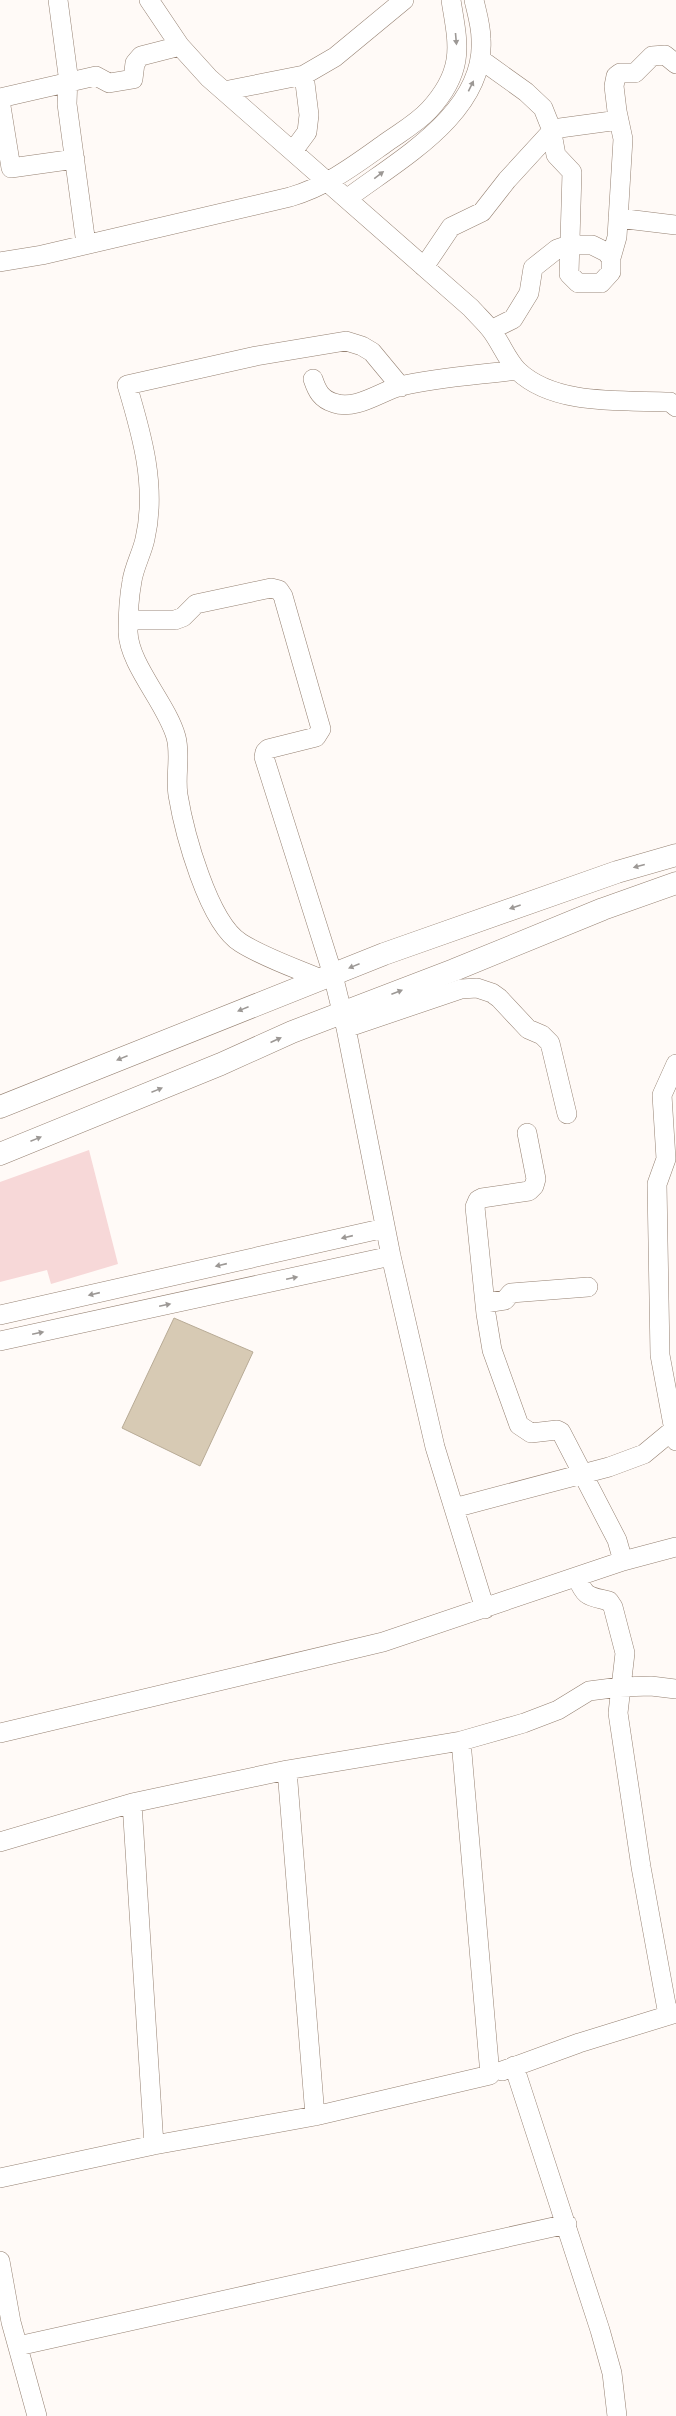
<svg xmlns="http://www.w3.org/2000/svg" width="676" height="2416" font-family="Spectral,serif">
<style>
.green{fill:#f7d8d8}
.building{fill:#d7cab4;stroke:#b8ab96}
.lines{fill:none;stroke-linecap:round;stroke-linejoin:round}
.minor-casing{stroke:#958172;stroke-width:20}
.tertiary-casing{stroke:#958172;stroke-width:23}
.minor{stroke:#fff;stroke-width:19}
.tertiary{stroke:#fff;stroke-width:22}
.oneway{fill:#9c9895}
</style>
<rect width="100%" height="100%" fill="#fffaf7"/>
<!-- green -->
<path class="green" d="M89,1150L118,1264L51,1284L47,1270L0,1282V1182Z"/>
<!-- building -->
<path class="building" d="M174,1318L253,1352L200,1466L122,1428Z"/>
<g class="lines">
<defs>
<path id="minor" d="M58,0L68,75L67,104L86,244
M149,0L180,46L209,78L471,308C477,315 485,322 491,330C501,343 507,360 518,371C555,406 622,400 670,402L676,407
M480,59L526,92L543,108L551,128L556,155L572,172L569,274L578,283H601L611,272V258L617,237L623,139L617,111L614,86L616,76L620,73H635L652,56L665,55L676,64
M224,91L304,75L335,57L404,0
M0,98L96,76L109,83L133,79L135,63L141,56L180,46
M0,100L11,168L75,159
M293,151L307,132L309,115L304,75
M348,198C398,160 486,113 481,39C481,26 477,13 474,0
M618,218L676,225
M0,262L42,255L290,197C328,186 356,164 387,142C401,132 417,123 429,110C441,97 453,79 456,60C459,41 454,20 451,0
M424,267L451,227L482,212L507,180L551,132L560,128L619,120
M491,330L513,319L529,293L533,268L557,249L569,245H592L606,252L611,258
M313,379C317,391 321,399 334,403C356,411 381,391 401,386C439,377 479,375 517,370
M129,620H175L183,617L196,604L271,588L279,590L283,596L321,729L316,737L268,749L265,752L264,757L333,975L346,1028L391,1256L435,1447L485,1609
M321,979C295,968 265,958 241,943C208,923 184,831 178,795C175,776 181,755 176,737C167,704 129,665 128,632C128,616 129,597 132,581C134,567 142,553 145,539C157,487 142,435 127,385L256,356L346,341L362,346L372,352L401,387
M346,1028L461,989L477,988L492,993L499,998L528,1029L542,1035L550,1043L567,1114
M676,1064L662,1095L666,1159L657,1184L660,1355L676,1441
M527,1133L536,1179L534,1186L529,1191L482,1198L478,1200L475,1207L486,1314L492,1350L519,1425L531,1433L557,1430L561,1432L617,1540L623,1561
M485,1303L505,1300L511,1293L588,1287
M0,1315L385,1228
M0,1341L391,1256
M454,1508L609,1467L644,1454L673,1430
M577,1577C585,1598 589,1596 609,1601L613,1607L625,1653L618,1713L641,1867L668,2015
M0,1733L383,1642L623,1561L676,1547
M287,1770L315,2116
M132,1803L154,2145
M0,1842L132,1803L287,1770L461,1741L524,1723L558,1710L589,1691L620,1687L651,1686L676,1689
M514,2066L600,2330L612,2373L617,2416
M502,2071L579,2043L676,2013
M0,2178L154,2145L315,2116L490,2075L461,1741
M0,2261L11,2322L37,2416
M18,2346L567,2224"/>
<path id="tertiary" d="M0,1107L384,954L617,872L676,855
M0,1154L221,1064L292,1032L454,970L603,909L676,883"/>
</defs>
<!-- minor casing -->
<use href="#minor" class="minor-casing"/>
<!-- tertiary casing -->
<use href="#tertiary" class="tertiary-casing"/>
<!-- minor -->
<use href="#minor" class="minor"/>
<!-- tertiary -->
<use href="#tertiary" class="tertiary"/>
</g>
<!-- one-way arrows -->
<defs><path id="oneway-solid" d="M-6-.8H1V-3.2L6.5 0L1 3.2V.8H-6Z"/></defs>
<g class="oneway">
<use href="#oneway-solid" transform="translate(456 39) rotate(85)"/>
<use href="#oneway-solid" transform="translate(471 86) rotate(-64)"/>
<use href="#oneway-solid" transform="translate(379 175) rotate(-37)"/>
<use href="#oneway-solid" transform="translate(639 866) rotate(165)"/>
<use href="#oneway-solid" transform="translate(515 907) rotate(161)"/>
<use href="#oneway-solid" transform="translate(354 966) rotate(158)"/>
<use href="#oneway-solid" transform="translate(397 992) rotate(-21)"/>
<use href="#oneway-solid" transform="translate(243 1009) rotate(158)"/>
<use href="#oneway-solid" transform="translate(276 1040) rotate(-24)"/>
<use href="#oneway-solid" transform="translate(122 1058) rotate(158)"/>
<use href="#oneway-solid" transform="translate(157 1090) rotate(-22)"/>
<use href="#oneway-solid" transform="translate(36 1139) rotate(-22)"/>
<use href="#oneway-solid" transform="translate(347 1237) rotate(167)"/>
<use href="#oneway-solid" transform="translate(221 1265) rotate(167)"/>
<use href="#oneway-solid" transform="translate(292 1278) rotate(-12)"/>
<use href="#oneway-solid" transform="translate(94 1294) rotate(167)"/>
<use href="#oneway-solid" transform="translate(165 1305) rotate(-12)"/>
<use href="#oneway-solid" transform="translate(38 1333) rotate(-12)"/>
</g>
</svg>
